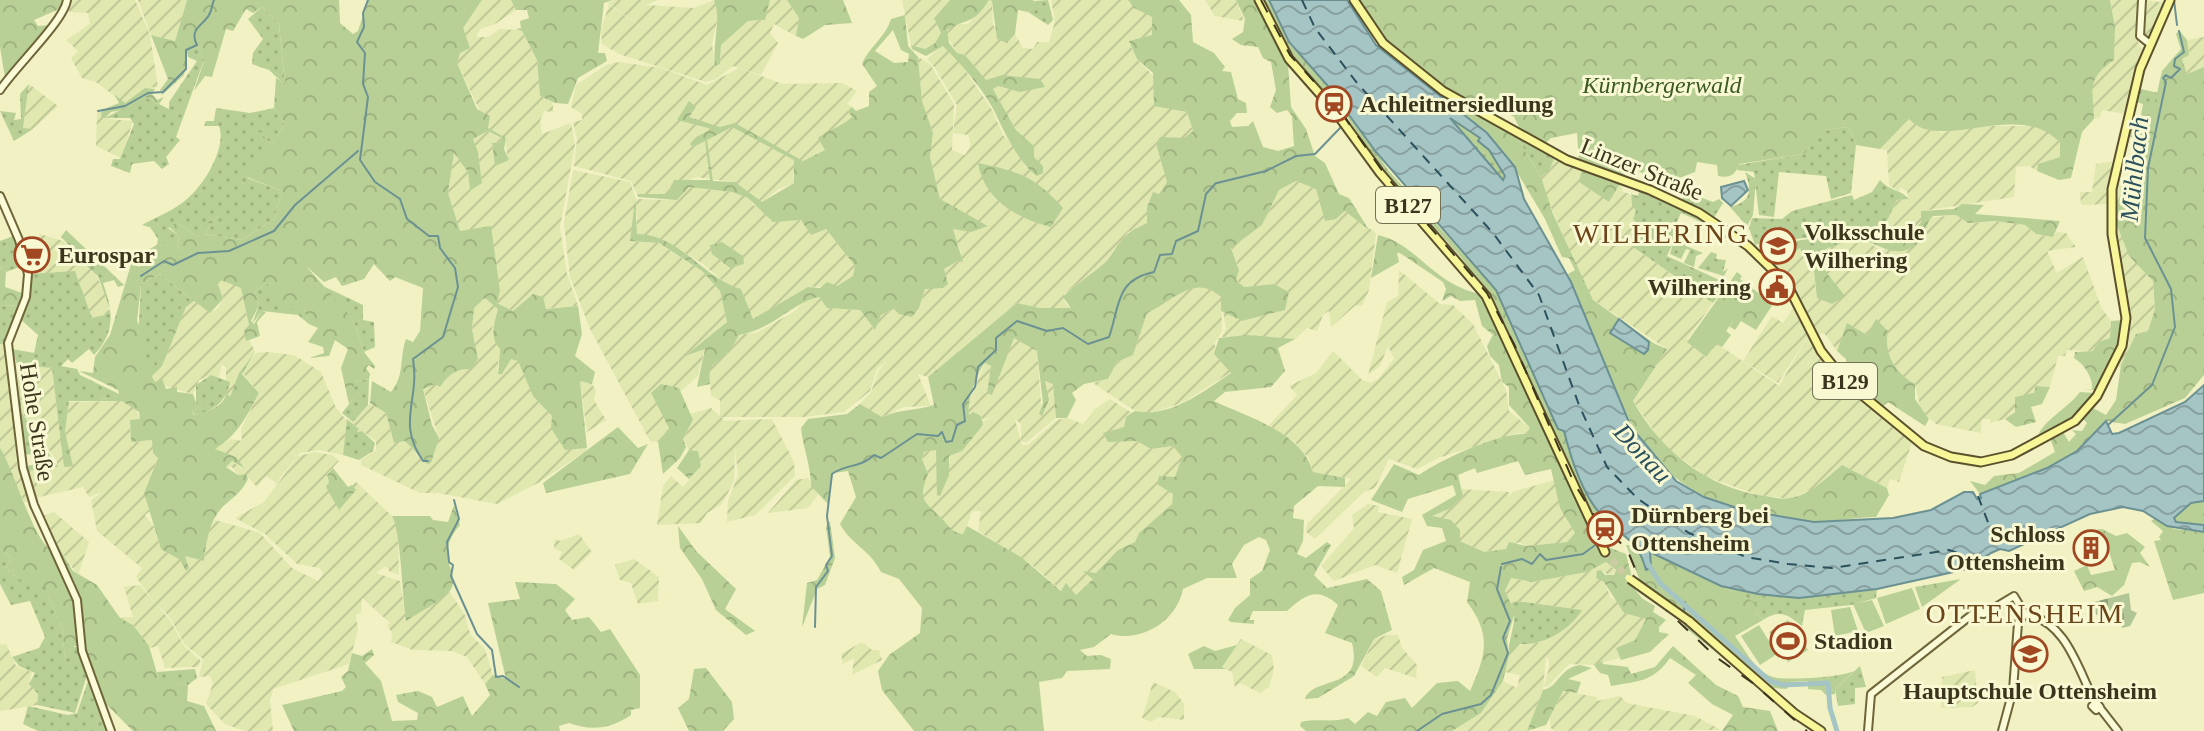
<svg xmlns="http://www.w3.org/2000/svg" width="2204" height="731" font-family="'Times New Roman',serif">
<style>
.farmland{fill:url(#farmland-furrows);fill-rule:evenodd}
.grass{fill:url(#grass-dots)}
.forest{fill:url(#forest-crowns);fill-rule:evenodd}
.cemetery{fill:url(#cemetery-stones)}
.pitch{fill:#b8d096}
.water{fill:url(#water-waves);stroke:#6b9193;stroke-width:2;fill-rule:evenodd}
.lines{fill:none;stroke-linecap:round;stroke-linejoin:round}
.stream{stroke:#6b9193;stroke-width:2}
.river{stroke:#a5c4c4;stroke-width:5}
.ferry{stroke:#2b515d;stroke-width:2;stroke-dasharray:10 8;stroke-linecap:butt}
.primary-tunnel{stroke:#cdcba2;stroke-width:7;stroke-dasharray:7 3.5;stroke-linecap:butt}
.secondary-casing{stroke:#6f653b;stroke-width:10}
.primary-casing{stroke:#5b502d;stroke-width:11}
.secondary{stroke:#fbfbd7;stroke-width:6}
.primary{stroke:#f7f698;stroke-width:7}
.rail{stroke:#3c351d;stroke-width:2;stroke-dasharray:14 14;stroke-linecap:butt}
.primary-bridge-casing{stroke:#5b502d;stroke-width:11;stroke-linecap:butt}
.primary-bridge{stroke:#f7f698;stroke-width:7}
.labels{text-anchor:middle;stroke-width:6;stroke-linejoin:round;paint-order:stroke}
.shield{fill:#f8f8d3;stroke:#747054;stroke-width:2}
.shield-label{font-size:22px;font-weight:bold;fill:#3c351d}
.park-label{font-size:24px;font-style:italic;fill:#3b5a22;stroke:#f8f8d3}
.poi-label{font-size:24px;font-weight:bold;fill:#3c351d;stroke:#f8f8d3;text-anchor:start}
.street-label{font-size:24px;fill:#3c351d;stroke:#f8f8d3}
.water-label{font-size:26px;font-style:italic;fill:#2b515d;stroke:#f8f8d3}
.quarter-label{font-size:28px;letter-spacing:2px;fill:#6c4419;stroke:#f8f8d3}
</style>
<defs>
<pattern id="farmland-furrows" width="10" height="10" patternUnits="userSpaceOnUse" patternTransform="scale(2)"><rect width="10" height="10" fill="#e0e8b0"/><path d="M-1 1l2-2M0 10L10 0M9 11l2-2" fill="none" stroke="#c1c897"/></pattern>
<pattern id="grass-dots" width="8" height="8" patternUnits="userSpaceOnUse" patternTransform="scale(2)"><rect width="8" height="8" fill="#b8d096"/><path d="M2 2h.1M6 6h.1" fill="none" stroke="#9fb381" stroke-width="1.8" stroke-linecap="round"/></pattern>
<pattern id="forest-crowns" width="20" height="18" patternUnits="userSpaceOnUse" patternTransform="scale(2)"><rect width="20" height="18" fill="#b8d096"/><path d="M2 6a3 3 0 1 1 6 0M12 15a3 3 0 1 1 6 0" fill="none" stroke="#9fb381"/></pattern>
<pattern id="cemetery-stones" width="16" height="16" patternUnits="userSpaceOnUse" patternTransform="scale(2)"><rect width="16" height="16" fill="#b1c595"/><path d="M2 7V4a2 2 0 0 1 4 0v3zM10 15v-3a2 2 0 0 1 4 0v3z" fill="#91a179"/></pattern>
<pattern id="water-waves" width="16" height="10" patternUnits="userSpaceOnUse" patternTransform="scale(2)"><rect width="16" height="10" fill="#a5c4c4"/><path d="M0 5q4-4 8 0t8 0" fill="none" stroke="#88a09f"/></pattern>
</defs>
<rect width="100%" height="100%" fill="#f1f1c3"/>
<!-- farmland -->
<path class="farmland" d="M70,0H135L150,35L158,87L145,88L125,104L96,82L82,78L71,58L78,51L66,40L90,24L88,13L69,12Z
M138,0H187L175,41L151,35Z
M482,0H511L516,10L495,24L480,29L476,37H489L499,29L521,30L537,60L540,96L552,102L554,112L544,111L540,121L542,134L571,123L575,145L560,227L567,274L578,306L513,311L497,303L491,227L460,231L448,193L454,152L468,172L470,191L482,183L478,152L472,140L488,131L502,138L500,142L492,143L495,165L508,160L505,138L488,128L457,63L463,28Z
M613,0H658L646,5L694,8L714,0L719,12L712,44L715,66L721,58V45L748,21L765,20L770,0H787L799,18L796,36L774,24L770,33L778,43L761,75L733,66L716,79L706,82L619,54L602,44L601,29L609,5L658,38L607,3Z
M902,0H950L934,17L941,33L935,43L925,49L911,45Z
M989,0L992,1L993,25L1007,43L1015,34L1023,48L1033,49L1037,42H1049L1055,21L1051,0H1128L1134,8L1152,16V35L1129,42L1137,59L1187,112L1193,132L1184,138L1156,144L1167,182L1159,194L1153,193L1147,207L1148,223L1128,232L1102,266L1064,294L1065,303L1071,308H1040L1017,303L940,369L928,377L918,374L931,406L904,407L882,417L860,404L871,392L879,370L888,360L877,369L870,391L844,412L804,417H722L724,421L772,419L794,462L795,476L755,515L727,522L728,501L738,475L735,447L734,481L722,504L707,513L701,523L657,525L663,486L671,476L683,487L700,466L698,451L689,450L683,439L693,421L690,414L711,408L720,416V400L711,396L709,369L714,360L727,353L739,335L758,332L795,311L805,300L819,297L827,308L860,310L874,329L881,315L894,309L919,308L925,289L944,277V269L958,261L961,252L952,229L971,231L988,224H981L940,199L930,157L933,133L922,101L918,57L930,64L954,104L952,150L965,155L971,145L968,135L953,133L957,105L935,68L927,59L943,45L961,64L992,110L1003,135L1018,150L1026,168L1034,157V146L1016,130L993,89L997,86L1007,89L1002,75L986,81L965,55L957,53L947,36V30L957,24H968Z
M1205,0H1236L1244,21L1215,16Z
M2110,0H2138L2135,37L2142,49L2125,114L2102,110L2100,117L2094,119L2091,85L2115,27Z
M2144,0L2167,3L2149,38L2142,35Z
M2204,37V67L2187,74L2182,59L2189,55L2187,40Z
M619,62L661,68L707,85L739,68L783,84L842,83L857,91L847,104L852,107L848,111L852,117L825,150L803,161L793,174L794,183L777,190L762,203L735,182L695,177L667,194H637L631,181L574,166L577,140L573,122L582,120V114L571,107L576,85L606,65Z
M29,84L58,106L33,129L23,128Z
M100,111L108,119L133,121L121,158L96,146L97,113Z
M1909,119L1942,133L1970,126H2036L2049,130L2060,143V158L2038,164L2037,171L2029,166L2016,167L2014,197L1922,211L1921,222L1913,235L1902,232L1884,227L1897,200L1909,199L1907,191L1900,187L1899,192L1889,185L1887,150L1880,149Z
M1555,156L1582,168L1609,202L1621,182L1623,192L1630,194L1645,230L1634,248L1713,303L1687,339L1705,357L1716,343L1779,386L1808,336L1778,383L1743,361L1772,316L1783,323L1796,304L1827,369L1912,442L1899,482L1890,479L1887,488L1842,465L1811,490L1789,499L1758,495L1707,477L1666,448L1633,401L1667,349L1593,300L1586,289L1539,179L1550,169Z
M2115,161L2110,181L2127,187L2118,200L2129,256L2153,281L2155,309L2148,331L2136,334L2120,368L2116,362L2126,338L2112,204L2081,205L2080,192H2092L2096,164Z
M573,170L630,182L636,199L668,200L689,187L732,192L749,198L753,205L826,229L855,266L853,276L837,286L808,287L752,320L741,289L727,285L702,263L661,240L636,235L637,212L630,241L658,243L702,271L720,291L727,322L689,355L705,348L698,376L680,392L678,388L669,428L658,442L650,441L590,329L570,277L564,223Z
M1296,181L1317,189L1325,220L1336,219L1345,211L1376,233L1369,290L1362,306L1356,305L1331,327L1329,311L1323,315L1317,331L1307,328L1295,339L1222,337L1226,329L1223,311L1242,321L1285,310L1289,292L1274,284L1244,287L1236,280L1239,269L1231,247L1262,225L1279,190Z
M1956,215L1968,223L1995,221L2025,225L2036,234L2052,237L2057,232L2066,233L2076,247L2047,251L2057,273L2083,257L2101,307L2111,321L2110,338L2098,342L2094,351L2067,350L2065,356H2058L2050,387L2037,386L2034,393L2005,419L1990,423V419H1982L1981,433L1936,424L1921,411L1915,384L1902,378L1892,361L1876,320L1867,335L1847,324L1837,351L1824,333L1815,336L1792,289L1767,261L1777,251L1800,248L1811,249L1814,255L1848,238L1864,240L1881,250L1920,242L1929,218ZM1813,256L1837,287L1817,298L1815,285Z
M40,234L63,241L95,272L109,303L108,313L92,319L30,274L29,264L39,260L36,242Z
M1399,270L1440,304L1453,305L1473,324L1506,390L1509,411L1530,428L1526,434L1518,433L1438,458L1417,469L1389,459L1375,488L1364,492L1315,539L1306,532L1307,524L1351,479L1313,472L1309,459L1295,442L1269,425L1297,395L1289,386L1316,373L1333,351L1362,380L1371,383L1378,379L1394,359L1388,346L1380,366L1368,375L1387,302L1398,296Z
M221,279L241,287L249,325L246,340L249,339L255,352L239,373L236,389L230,398L226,392V368L222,364L218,379L211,375L199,380L193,394L155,383L152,373L162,366L186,307L194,301L210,313L218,308L223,299L218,283Z
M1197,284L1209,287L1221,297L1222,331L1214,344L1231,372L1184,402L1149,414L1135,411L1093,383L1108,379L1117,362L1133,355L1147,313Z
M485,298L498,309L492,329L500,349L497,371L503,373L511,359L518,360L553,416L558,439L565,449L587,448L586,451L538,483L497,504L438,493H420L361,465V460L376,450V441L362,431L357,432L358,428L352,423L370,403L386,413L394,443L405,440L422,461L439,438L423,389L478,359L472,329L474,308Z
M1014,337L1037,350L1042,416L1044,381L1053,383L1056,418L1026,443L1021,441V424L1015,419L1022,445H1028L1057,420L1067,418L1083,424L1095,409L1110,399L1132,413L1137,441L1151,449L1173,446L1183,457L1175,477L1172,504L1139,533L1135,542L1118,550L1096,574L1082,571L1093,579L1076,595L1066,584L1062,591L1032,565L978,531L981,511H972L964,534L951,531L924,502L922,489L928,474L922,459L924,452L936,450L938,467L950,462L949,456L983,426L982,422L997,415L982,420L981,416H969L968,405L985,363L991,366L987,392L991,394Z
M0,344L6,345L17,464L30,502H24L0,448Z
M266,352L294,355L321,372L336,408L348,422L343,455L319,450L300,453L276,483L266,476L257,487L246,475H238L232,467H226L232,461L242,469L245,467L214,449L231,439L242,441L241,429L259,393L242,372L256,353Z
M17,365L52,368L65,467L72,465L65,432L69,402L122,401L135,407L140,419L135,422L130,420L131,442L152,440L158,458L144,493L150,511L145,515L154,527L161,549L180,560L185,556L204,561L207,534L215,520L260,533L292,568L318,581L323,574L320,568L297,564L265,534L235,518L264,502L298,456L315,452L332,455L339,461L327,474L329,482L355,490L352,485L356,482L392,516L398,527L399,575L390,572L386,566L376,573L400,581L406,620L449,591L465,615L470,634L485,649L493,675L485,684L467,657L452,651L413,650L391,642L392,633L387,625L390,623L362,598L361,613L356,615L358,630L349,664L273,689L270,701L273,731H245L225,724L206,704L213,683L210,676L199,677L203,659L185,645L171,619L165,612L157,605L170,620L184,646L201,661L198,667L165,668L158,646L150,648L133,625L120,618L133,617L124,587L140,585L154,602L136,577L142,568L97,531L91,500L102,492L89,497L83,487L35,498L27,471L57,467V461L22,413Z
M580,381L592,384L596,391L594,400L606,420L587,432Z
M808,478L818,495L808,508L768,513L796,480Z
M1555,480L1560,508L1575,533L1567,542L1526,546L1519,542L1506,549L1484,552L1460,541L1431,516L1451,508L1463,496L1461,489L1509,492L1510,497L1512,492Z
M1368,504L1379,506L1378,512L1412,519L1397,573L1375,565L1334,581L1321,566L1354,528L1352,515Z
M54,512L89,542L78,576L50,534L43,516Z
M579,534L592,552L574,570L559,559L562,552L554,548L555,539L560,541Z
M634,559L659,577L658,601L638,604L631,583L620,580L615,565Z
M1606,562L1616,571L1610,576L1601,570L1610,597L1646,619L1635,640L1616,648L1620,658L1594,665L1569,664L1547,687L1544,686L1549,668V660L1546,656L1543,690L1527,731H1452L1481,713L1503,681L1517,688L1520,675L1505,672L1509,656L1517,646L1541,642L1582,610L1517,601L1511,603L1505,591L1511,578L1532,582L1587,572Z
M1387,635H1398L1402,648L1417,665L1416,678L1385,668L1377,677L1361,666L1374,639Z
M1241,639L1272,655L1274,670L1269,687L1260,693L1240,683L1235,687L1232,672L1221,667Z
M862,642L872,650H879L882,660L852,675L854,658L843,664L841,654Z
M6,644L16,666L32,672L29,684L38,694L37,705L0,711V645Z
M1975,670L1978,703L1972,707L1941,708L1942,677Z
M1153,682L1175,692L1184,704V720L1159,717L1151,722L1142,718Z
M1563,691L1597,697V701L1620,696L1627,703L1695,716L1721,730L1554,731L1550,727V718Z"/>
<!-- grass -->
<path class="grass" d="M1048,0L1053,20L1048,25L1028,12L1035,5L1034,1Z
M262,7L279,24L285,85L269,70L252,64L253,53L263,39L248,19Z
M199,47L204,60L176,137L180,140L166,157L169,164L162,169L154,161L132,164L130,173L111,166L113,159H120L134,124L130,118H105L145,97L169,109V102L197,61L188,57L187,50Z
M29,84L23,128L33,129L14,141L0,111L16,113L14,120L21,119L20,94Z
M2137,88L2158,93L2143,154L2137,136L2123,139L2127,128L2138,130L2143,104L2134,101Z
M216,108L250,113L274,108L284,124L272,145L260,132L270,153L247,178L282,191L274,219L242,240L204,234L220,213L198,237L177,223L168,228L178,235L179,252H175L158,239L150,227L142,225C156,217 175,210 187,199C204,185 227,148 219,126H204L206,121H214Z
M1449,118L1481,139L1478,141L1489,150L1505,176L1503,181Z
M1849,127L1856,145L1851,193L1831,199L1826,176L1779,172L1774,217L1759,215L1754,172L1737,170L1738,165L1804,154L1823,130Z
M1514,133L1555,156L1550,169L1541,177Z
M1745,172L1756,179L1753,215L1747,226L1730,207C1752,202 1752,190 1745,172Z
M1880,180C1889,191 1900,189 1909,199L1897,200L1884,227L1844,226L1821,236L1779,241L1778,237L1755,245L1749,228L1752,218L1782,219L1792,211L1852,195L1854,200L1872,192Z
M1640,188L1711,222L1710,226L1681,213L1674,228L1690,236L1685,239L1686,246L1703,253L1696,256L1694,267L1684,263L1690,250L1686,249L1681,259L1670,254L1673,243L1667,256L1728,284L1713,303L1633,247L1644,230L1633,219L1636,211L1632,205L1631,190V194L1638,196Z
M1687,192L1713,202L1719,199L1723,203L1713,219L1680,202Z
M66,230L124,285L118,287L114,280L103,283C113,311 116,332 94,355L89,349L72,363L68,359L61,366L77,369L80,375L119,394L113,398L69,401L65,432L73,466L64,467L52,368L17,365L22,413L58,467L27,471L26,466L38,464L36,455L24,454L17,364L12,349L34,353L38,335L18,317L31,293L30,274L75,271L92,318L104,315L110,309L98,276L71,252L75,251L61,237Z
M16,235L25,265L6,272L0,267V241Z
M1823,237L1828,248L1813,256L1811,250L1802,253L1800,248L1786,257L1777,251L1767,261L1758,252L1761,246Z
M1711,252L1717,254L1716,259L1726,260L1723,272L1728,268L1724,276L1698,268Z
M160,274L191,299C171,317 166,341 157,366L149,369L137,360L141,284Z
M266,283L304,309L309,324L298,315L262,311L252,324L259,305L255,292Z
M321,285L363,305V320L374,322L375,347L364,352L353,319Z
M0,305L20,306L9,328L6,345L0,344Z
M211,375L230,382C226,401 216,410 195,415L192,411L201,406L196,404V385Z
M369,379L368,405L353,422L342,413L354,398V382Z
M347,419L359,429L357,432L362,431L375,443L373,451L359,460L343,455Z
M0,549L12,558L6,567C16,581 31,585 48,585V597L62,627L65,659L73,647H80L88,672L75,713L37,705L38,694L29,684L35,673L19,666L12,657L39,648L45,637L30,601L11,605L0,584Z
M1721,586C1774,598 1823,597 1877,589L1876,598L1851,605L1805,610L1802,626C1789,616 1781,608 1763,620L1756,613L1760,605Z
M1517,601L1582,610C1569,631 1542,646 1520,644L1509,656C1507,637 1520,620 1511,603Z
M1860,666L1866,687L1855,688V704L1838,706L1835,689Z
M195,669L197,678L188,685L159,681L157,672Z
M89,678L109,731H38L23,724L28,706L68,715L77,713Z"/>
<!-- forest -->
<path class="forest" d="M0,0H64V7L34,20L38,26L52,25L5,78L0,47Z
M187,0H339L340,23L353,34L358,31L368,0H482L463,28L470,48L460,53L457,63L477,109L490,116L488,128L506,138L504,149L509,160L495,166L492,143L500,142L502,138L488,131L473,139L478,152L482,183L470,191L468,172L454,153L448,193L460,231L491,226L500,291L497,303L513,311L533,294L543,297L546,309L578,306L582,334L575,356L595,372L592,384L580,381L587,448L565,450L551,428L552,416L533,396L518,361L511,359L502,374H498L500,349C489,336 494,323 498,309L485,298L474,308L472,329L478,359L471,369C456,368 448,375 440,387L435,384L423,389L432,425L439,438L431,463L427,464L405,441L394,443L386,413L370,403L372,381L391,392C405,375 399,359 406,339L413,342L420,331L423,288L395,277L390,281L374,264L364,279L342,286L336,277L324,282L306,266L353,319L364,352L375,366L374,369L369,365L366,368L370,374L369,379L354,382V398L349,404L341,368L348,349L335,340L329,356L309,358L324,353L323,347L308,342L318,328L309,324L304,310H293L274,298L272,288L266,283L255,292L259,305L251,321L254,324L262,311L266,312L257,322L260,336L246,341L244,330L249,325L241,288L221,280L218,284L223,299L210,313L194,301L186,307L162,366L152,376L155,382L162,379L166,389L177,387V392L193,394L196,403L201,406L192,411L194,415C207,412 226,406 226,392L230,397L239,373L255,352L242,374L259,393C247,416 237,436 215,449L236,457L245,469L232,461L226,467L238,475L246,474L248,479C241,492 237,494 227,503C210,516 206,541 204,561L185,556L189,568L186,571L180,560L161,549L144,493L158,458L153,453L152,440L131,442L130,420L140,419L139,412L122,401H68C85,392 104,405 119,394L118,390L79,371L93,373L95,357L110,335L132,261L139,267L146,260L144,252L157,245L158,239L179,251L178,235L168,226L177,223L198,237L218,209L220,213L204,234L242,240L274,219L282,191L244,176L254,158L269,153L255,133L260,132L272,145L284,124L274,108L276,78L285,84L279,24L262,7L253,13L246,9L233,31L226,29L212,77L205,76L194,91L204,61L199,47L188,50L184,75L162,95L160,90L168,79L151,35L175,41ZM160,274L191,299C170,312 165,344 157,365L149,368L137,360L146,338L137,321L141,284Z
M511,0H612L604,3L598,53H605L607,61L578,78L568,104L555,103L540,96L537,60L522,31L516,29L521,28L520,21L529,18L527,10H516Z
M714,0H770L765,20L748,21L721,45L720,64L715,66C712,43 722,19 714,0Z
M787,0H843L852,23L825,25L803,39L796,36L799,18Z
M950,0H1033L1036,5L1028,12L1018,10L1015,34L1007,43L997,39L992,1L989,0C973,25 969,17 947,30L949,43L957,53L965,55L986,80L1002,75L1040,79L1045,87L1020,92L998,86L993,89L1016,130L1034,146V157L1043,166V173L1037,176C1022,166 1007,138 999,121C988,94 963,66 943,46L926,56L912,49L911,45L925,49L935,43L941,33L934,18Z
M1128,0H1179L1191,15L1193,42L1214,53L1225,67L1222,71L1231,72L1238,99L1246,103L1247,113H1237L1230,121L1232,127L1248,126L1253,121L1263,147L1278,151L1294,146L1292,116L1287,110L1277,113L1270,107L1276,90L1271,62L1263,58L1258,47L1241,45L1232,39L1243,32L1245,19L1236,0H1255L1288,64L1291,107L1306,129L1315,156L1325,163L1339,194L1349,198L1369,230L1345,211L1336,219L1325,221L1316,189L1296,181L1279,190L1262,225L1231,248L1239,270L1236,280L1244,287L1274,284L1289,292L1285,310L1242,321L1221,311V297C1195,273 1175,300 1147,313L1133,355L1117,362L1108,379L1084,384L1072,393L1076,400L1067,418H1056L1053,384L1045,381L1049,400L1042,416L1039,414L1043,403L1037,351L1014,338L992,395L987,393L991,366L985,363C976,374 967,401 969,415L973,412L981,416L983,425L962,451L949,456V475L940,496L937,495L936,450L924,452L922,459L928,474C917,502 925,501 942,519C951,528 950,531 963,534L967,526L1021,557L1061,591L1066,583L1076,595L1093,579L1082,571L1096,573L1118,550L1135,542L1139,533L1172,504L1173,494L1157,484L1159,476L1175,477L1182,457L1173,446L1151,449L1137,441L1108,442L1103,433L1124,427L1126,417L1135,411C1169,419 1204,391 1231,373L1214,354L1219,338L1247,335L1295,339L1278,348L1285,371L1271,387L1225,392L1214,401C1249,418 1301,431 1313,472L1345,478V487L1318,486L1294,506L1293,518L1304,520L1303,541L1297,554L1306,558L1327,542L1331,545L1314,575L1327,588L1367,579L1381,591L1392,630L1374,639L1354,676L1318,698L1305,699C1314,675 1364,692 1352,643L1325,633L1338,605C1317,586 1305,595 1287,611H1253L1249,620H1254V624L1231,622L1228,620L1235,608L1250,595V579L1262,571L1270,550L1266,540L1259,537L1244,545L1232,564L1237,578H1207L1183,589C1177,621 1141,643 1111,634L1094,647L1080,650L1087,656L1101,655L1111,659L1110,669L1067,671L1062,678L1039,682L1044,731H914L882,690L878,671L889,655L920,633L922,608L899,579L881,572C868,547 852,546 840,524L856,497L848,471L833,473L828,504L811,486C811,466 803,448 801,428L808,419L847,414L860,404L882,417C900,409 916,411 934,405L928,377L1017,303L1040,308H1071L1063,297C1068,290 1092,274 1101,266C1113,257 1118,240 1130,232C1135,228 1142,226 1147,223V207L1153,192L1159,194L1167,182L1156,144L1160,137L1184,138L1193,131L1187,112L1154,106L1153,73L1137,59L1129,41L1152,35V17L1134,8Z
M1263,0H1268L1290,45L1343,101L1388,170L1496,290L1553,418L1558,429L1564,431L1569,452L1622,534L1616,536L1586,505L1594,523L1607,537L1603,545L1626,554L1632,578L1627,574L1625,578L1643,599L1655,606L1653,612L1666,620L1659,627V632L1669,634L1650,652L1621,660L1616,648L1635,640L1646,619L1624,613L1604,582L1596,578L1597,571L1601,570L1605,575H1614L1616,570L1606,562L1587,572L1532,582L1511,578L1505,591L1515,612L1507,639L1509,656L1503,681L1481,713L1452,731H1306L1300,726L1301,722C1318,718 1331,723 1348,718L1355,724L1368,712L1377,716L1386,702L1405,698L1412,708L1437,683L1458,681L1470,691C1486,655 1492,635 1467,602L1470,582L1434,568L1404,585L1402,577L1414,570L1423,550L1446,541L1442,528L1427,526L1422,515L1456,495L1453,485L1408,499L1402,512L1371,500L1394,464L1419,475C1439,460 1501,432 1526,434L1530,428L1509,405V387L1502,382L1499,365L1490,356L1487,346L1493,335L1482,326L1475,300L1460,301L1451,296L1442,301L1446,289L1443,282L1400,253H1397L1399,262L1371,278L1378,235C1415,243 1432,282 1476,293L1478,290L1542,423L1548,420L1490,297L1459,255L1381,168L1347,117L1293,57L1274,28ZM1518,461L1525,475L1551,469L1560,508L1575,533L1567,542L1526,546L1509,542L1506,549L1484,552L1460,541V530L1451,520L1432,516L1451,508L1463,496L1458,475L1475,468L1477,473Z
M1356,0H2110L2115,27L2114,60C2086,79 2093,89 2094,119L2082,132L2071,178L2059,180L2037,171L2038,164L2060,157V143C2020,98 1940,154 1909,119L1880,149L1856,145L1849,127L1824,130L1804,154L1739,164C1735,176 1729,178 1718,176L1717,165L1697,162L1695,172L1669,182L1663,188L1629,164L1623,179L1579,162L1577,133L1551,138L1544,145L1521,131L1514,117L1499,108L1493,117L1455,96L1381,38Z
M905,15L908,46L918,57L922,101L933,133L930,157L940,199L988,226L971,232L953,229L963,262L958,261L944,269L948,284L943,288L925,289L919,308L912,317L899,314L894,309L881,315L875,330L860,310L827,308L819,297C793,302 774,329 739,335C736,340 732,348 728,352C715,365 708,362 710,384L697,387L705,349L685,356L727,322L720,291L702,271L659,243L630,241L635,200L637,234C679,234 704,279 741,289L753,319L808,287L820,288L827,282L837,286L853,276L855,266L826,229L811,235L801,220L773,222L748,198L732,192L689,187L677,200L638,197L637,194H667L674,180H710L705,141L693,147L690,144L696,137L712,129L677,120L689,101L696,107L689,117L720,127L735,123L803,161L825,150L818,138C830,129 841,127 852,117L848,111L852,107L856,111L869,106V92L877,86L862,64C869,47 885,38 891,19ZM893,30L901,50L909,54L908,62L894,63L875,51ZM732,127L794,160V183L762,202L735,182L713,181L707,140Z
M2179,30L2187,40L2189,55L2182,59L2187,74L2204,67V375L2185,398L2125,424L2106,421L2077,451L2047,468L1980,494L1970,481L1985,485L1994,476L2019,473L2055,452L2050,438L2063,432L2069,442L2076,434L2072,430L2082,431L2087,423L2082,418L2090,407L2085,403L2070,420L2037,442C2036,424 2068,409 2080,392L2095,393L2091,407L2106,415L2116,400L2121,365L2136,334L2148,331L2155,309L2153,281L2129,256L2115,220L2118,200L2143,154L2162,71L2181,49L2176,34Z
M1407,66L1514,133L1541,177L1553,214L1593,300L1655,344L1667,349L1633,401C1661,451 1707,488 1765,496C1772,497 1782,500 1790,498C1810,495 1826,478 1842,465L1887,488L1889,495L1876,517C1854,517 1831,523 1809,521C1630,507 1629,412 1568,274L1575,270L1569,258L1562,257L1545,219L1508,157L1487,133L1405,69Z
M145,88L155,89L152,94L157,100L164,97L159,104L145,97L131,108L111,112L105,118L101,116L102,110L119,103L114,94L125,103Z
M978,163C1016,171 1034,175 1063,208L1051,227C1018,219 984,200 978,163Z
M1582,168L1621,182L1609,202L1579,182Z
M1962,204L1984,205L1975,214L2060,221L2053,237L2036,234L2025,225L1995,221L1968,223L1956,215L1933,216C1925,223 1926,237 1918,243C1895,263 1879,241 1858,240C1846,239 1840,245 1828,248L1823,237C1857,218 1877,228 1913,234L1921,222V211L1954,209Z
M722,242L743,256L744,264L730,268L712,254L710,245Z
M1812,254L1845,296L1832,304L1817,298Z
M0,267L6,272L5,287L25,294L20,306L0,305Z
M1737,272L1742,276L1740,279L1773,304L1756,330L1741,321L1735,330L1729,326L1733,322L1712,307Z
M1876,319L1888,331C1883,353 1896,374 1915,384V399L1929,419L1925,426L1888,402L1881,408L1860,392L1865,386L1847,369L1846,359L1837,351L1847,323L1867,335Z
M2125,320L2119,347L2096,390L2084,389H2092C2093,377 2084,364 2074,358L2075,352L2093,351L2098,342L2110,338L2111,321Z
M661,384L679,388L693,420L683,439L686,447L680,458L663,474L658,442L669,428L651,393Z
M2036,386L2050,387L2042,404L2031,407L2036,422L2016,427L2005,419L2015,412V397L2034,393Z
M618,427L638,448L648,444L630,474L546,493L543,483Z
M0,448C14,469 34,543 52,550L51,534L73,571L97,585L120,618L133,625L149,646L159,680L188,685L187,701L204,706L216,731H133L102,700L83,647L74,646L65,660L62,627L48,597V586C31,587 16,580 6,567L12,558L0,549Z
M689,450L698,451L701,466L689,479L677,468Z
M333,468L348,487L352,485L356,490L339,510L326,487L329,482L327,475Z
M2204,501V525L2176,522L2174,518L2191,503Z
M454,505L460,525C430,560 466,574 448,593C437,604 419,612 406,621C402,597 401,531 392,516H430L433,520L448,522Z
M2156,518L2174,529L2204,532V593L2173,600L2154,541L2161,540L2159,537L2163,531L2151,521Z
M830,521L835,558L825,585L817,589L802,627L807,583L817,580L830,557L826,527Z
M678,526L696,551L736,589L725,609L755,631L746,635L716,610L702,579L680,548Z
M2102,529L2116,536L2127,533L2145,547L2140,553L2150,567L2140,562L2132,563L2124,585L2112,596L2097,587L2084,591L2074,571L2087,565L2091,575L2115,570L2105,540L2088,536L2086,531Z
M1626,545H1633L1642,554L1649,552L1761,605L1756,613L1763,620L1735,636C1745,650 1756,672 1773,677C1786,681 1843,677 1854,671L1835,689V694L1826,695L1821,690L1808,689V681L1790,682L1787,689L1772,688L1755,673L1747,677L1683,626L1688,618L1642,586Z
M1961,579L1922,607L1915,587Z
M515,582L556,584L575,599L565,610L572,620L589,617L601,632L610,629L640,675V708L631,710V715C611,729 591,731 569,723L559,726L560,731H294L282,705L342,691L346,687L341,677L348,671L352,653L362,656L372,649L374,655L365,663L381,681L392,721L417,720L418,713L398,702L396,695L418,691L432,697L437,707L463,696L472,716L490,695L485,684L493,675L506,679L488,603L520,599Z
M1237,645L1222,667L1226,669H1194L1188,654L1204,646L1215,651Z
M1673,646L1716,685L1738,696L1743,707L1770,711L1778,731H1722L1733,715L1712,704L1688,683L1696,675L1670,658C1653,682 1639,681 1611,686L1608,675L1600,673L1594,665L1602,661L1603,664L1628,667L1631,674L1655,667Z
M1580,665L1592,668L1568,679L1581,682L1577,693L1563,691L1546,725L1527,731L1543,690C1559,687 1559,668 1580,665Z
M706,668L732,702L734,719L723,731H689L678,708L689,699L694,669Z"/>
<!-- cemetery -->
<path class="cemetery" d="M2129,593L2131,610L2137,613L2130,626L2122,628L2120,612L2096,615L2094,602Z"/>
<!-- pitch -->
<path class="pitch" d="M1712,307L1733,321L1726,331L1731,335L1722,347L1716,344L1706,357L1687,342Z
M1912,588L1920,609L1886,624L1877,598Z
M1872,600L1884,626L1866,633L1853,604Z
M1850,607L1858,631L1835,636L1831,610Z
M1788,620L1808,650L1788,662L1769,632Z
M1759,625L1777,654L1760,665L1741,636Z"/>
<!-- water -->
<path class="water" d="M1269,0H1347L1376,45L1487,133L1515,167L1524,199L1571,282L1631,427L1676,481L1704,497L1743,510L1814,522L1893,518L1931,510L1964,492H1973L1977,499L1981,498L1980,494L2047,468L2077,451L2106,421L2112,434L2119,433L2185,402L2204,385V501L2191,503L2174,518L2176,522L2204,525V532L2167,526L2143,511L2123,507L2090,514L2009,551L2000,549L1991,553L1967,569L1877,589L1799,598L1758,594L1721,586L1650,552L1651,568L1646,570C1638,539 1624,539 1604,518C1583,497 1571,459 1564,431L1558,429L1553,418L1496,290L1376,152L1327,85L1289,42ZM1450,118L1480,138L1478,141L1489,150L1505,176L1503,180Z
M1744,181L1748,190L1731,206L1722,198L1721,187Z
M1619,319L1649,342L1648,350L1644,354L1610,333Z"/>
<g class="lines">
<!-- stream -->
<path class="stream" d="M368,0L363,13L364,27L357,42L365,53L363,84L368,97L360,160L375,182L400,199L407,219L429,236H438L440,248L455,268L458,287L443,337L413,359C420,401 396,422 423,461H428
M2174,0L2177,25
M98,111L125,106L148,93L163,92L186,69V50L197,45C188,28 205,25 210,13C212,9 212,4 214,0
M1217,183L1266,171L1296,156L1315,154L1342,126
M141,276L164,261L173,265L198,253L229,251L274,231L295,205L358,151
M2108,425L2152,385L2175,327L2171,289L2145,238L2148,168L2166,82L2163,78L2166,75L2171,78L2180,69L2174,66L2175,59L2184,52L2179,31
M454,500L459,519L447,542L449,562L453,565L451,576L477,634L492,650L496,677L503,676L519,687
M1502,564L1522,559L1532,564L1540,554L1546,560L1583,554L1598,543
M1684,612L1685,602
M815,627L816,587L828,571L826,565L832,556L827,516L832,474C845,464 861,468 874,455L881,458L917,434L938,436L942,432L946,442L952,441L957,425L965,421L963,404L975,387L978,367L996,350V338L1017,321L1047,331L1063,328L1088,344L1109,337C1120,306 1115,280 1154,272L1160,255L1172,254L1176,241L1198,231L1206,194L1216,183
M1417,731L1442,714L1481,704L1491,695L1508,653L1503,638L1510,621L1497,589L1501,567"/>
<!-- river -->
<path class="river" d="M1647,562L1660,583L1770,681L1783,685L1828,683L1830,708L1837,731"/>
<!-- ferry -->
<path class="ferry" d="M1302,0L1315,28L1357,83L1493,233L1539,295L1579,405L1607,467L1638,499L1689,533L1746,557L1788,564L1832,568L1949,550L1961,554L1967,569
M1978,496L1997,546"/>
<!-- primary-tunnel -->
<path class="primary-tunnel" d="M1605,552L1626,576"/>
<defs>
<path id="secondary" d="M2142,0L2140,36L2150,44
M0,90C15,67 64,21 67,0
M0,196L19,240L28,274L26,297L8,343L23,468L34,505L77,600L82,651L111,731
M2025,614C2067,621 2078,670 2095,702
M2096,702L2100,707L2096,710L2092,706Z
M2100,708L2118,731
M1868,731L1871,694L1974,613L1984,614L2014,596L2025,614
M2002,731L2013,690L2018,623L2025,614"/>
<path id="primary" d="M1259,0L1289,59L1334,110L1380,173L1486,296L1605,552
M1354,0L1383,43L1443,91L1567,160L1650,190L1699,213L1748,246L1787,284L1821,351L1845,381L1924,446L1951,457L1981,462L2012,455L2075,421L2097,396L2122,346L2126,318L2112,234V189L2140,69L2170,0
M1689,621L1794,713L1821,731"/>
</defs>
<!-- secondary casing -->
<use href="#secondary" class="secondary-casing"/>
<!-- primary casing -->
<use href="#primary" class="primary-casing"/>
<!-- secondary -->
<use href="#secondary" class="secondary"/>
<!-- primary -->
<use href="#primary" class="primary"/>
<!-- rail -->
<path class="rail" d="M1261,0L1290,55L1338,108L1386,176L1487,293L1514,344L1574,483L1598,522L1627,549L1643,588L1716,657L1754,684L1807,731"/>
<defs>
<path id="primary-bridge" d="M1630,579L1689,621"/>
</defs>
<!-- primary-bridge casing -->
<use href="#primary-bridge" class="primary-bridge-casing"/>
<!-- primary-bridge -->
<use href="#primary-bridge" class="primary-bridge"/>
</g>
<!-- icons -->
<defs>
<symbol id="station-ring" viewBox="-11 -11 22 22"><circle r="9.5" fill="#f8f8d3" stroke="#a14823" stroke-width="1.5"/><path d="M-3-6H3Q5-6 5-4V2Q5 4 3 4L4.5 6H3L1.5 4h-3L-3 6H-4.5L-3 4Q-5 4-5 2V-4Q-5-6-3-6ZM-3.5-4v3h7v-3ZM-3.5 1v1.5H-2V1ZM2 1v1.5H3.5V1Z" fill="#a14823"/></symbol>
<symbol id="school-ring" viewBox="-11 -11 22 22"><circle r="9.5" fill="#f8f8d3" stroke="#a14823" stroke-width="1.5"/><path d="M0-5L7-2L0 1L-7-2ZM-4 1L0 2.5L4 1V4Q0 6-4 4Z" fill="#a14823"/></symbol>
<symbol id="supermarket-ring" viewBox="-11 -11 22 22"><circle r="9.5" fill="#f8f8d3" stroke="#a14823" stroke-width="1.5"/><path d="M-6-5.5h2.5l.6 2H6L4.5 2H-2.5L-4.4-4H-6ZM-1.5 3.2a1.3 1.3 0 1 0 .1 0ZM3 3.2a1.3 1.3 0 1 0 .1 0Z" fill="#a14823"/></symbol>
<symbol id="civic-ring" viewBox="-11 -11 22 22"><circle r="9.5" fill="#f8f8d3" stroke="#a14823" stroke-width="1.5"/><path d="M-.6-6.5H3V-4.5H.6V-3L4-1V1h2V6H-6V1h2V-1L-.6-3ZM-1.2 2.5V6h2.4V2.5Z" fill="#a14823"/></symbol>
<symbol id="building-ring" viewBox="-11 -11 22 22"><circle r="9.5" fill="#f8f8d3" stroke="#a14823" stroke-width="1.5"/><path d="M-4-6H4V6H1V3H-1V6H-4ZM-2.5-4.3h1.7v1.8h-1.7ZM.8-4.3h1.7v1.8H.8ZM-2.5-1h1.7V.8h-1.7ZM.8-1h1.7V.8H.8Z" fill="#a14823"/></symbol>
<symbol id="stadium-ring" viewBox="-11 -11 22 22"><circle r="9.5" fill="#f8f8d3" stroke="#a14823" stroke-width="1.5"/><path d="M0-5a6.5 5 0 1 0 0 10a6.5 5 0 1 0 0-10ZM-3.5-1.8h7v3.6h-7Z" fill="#a14823"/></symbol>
</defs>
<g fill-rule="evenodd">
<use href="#station-ring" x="1314" y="84" width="40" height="40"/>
<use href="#school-ring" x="1758" y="226" width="40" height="40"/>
<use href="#supermarket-ring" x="12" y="235" width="40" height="40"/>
<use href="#civic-ring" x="1757" y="267" width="40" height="40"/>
<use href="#station-ring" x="1585" y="509" width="40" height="40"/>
<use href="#building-ring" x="2071" y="528" width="40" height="40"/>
<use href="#stadium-ring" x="1768" y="621" width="40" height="40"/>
<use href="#school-ring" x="2010" y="634" width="40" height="40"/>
</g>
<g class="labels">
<!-- shield labels -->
<g class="shield">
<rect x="1376" y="187" width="64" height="36" rx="6"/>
<rect x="1813" y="363" width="64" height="36" rx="6"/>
</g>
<g class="shield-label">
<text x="1408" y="213">B127</text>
<text x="1845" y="389">B129</text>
</g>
<!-- park labels -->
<g class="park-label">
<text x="1662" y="93">Kürnbergerwald</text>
</g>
<!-- poi labels -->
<g class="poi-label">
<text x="1360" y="112">Achleitnersiedlung</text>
<text x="1804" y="240">Volksschule<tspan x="1804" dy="28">Wilhering</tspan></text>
<text x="58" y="263">Eurospar</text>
<text x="1751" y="295" text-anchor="end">Wilhering</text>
<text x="1631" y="523">Dürnberg bei<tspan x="1631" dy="28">Ottensheim</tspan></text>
<text x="2065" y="542" text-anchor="end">Schloss<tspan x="2065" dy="28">Ottensheim</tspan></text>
<text x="1814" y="649">Stadion</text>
<text x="2030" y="699" text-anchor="middle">Hauptschule Ottensheim</text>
</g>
<!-- street labels -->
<g class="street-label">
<text transform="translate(1642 169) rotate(22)" y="8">Linzer Straße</text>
<text transform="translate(37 422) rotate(81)" y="8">Hohe Straße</text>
</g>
<!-- water labels -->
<g class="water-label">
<text transform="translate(2134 169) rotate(-84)" y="9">Mühlbach</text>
<text transform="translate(1643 453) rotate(47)" y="9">Donau</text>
</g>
<!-- quarter labels -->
<g class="quarter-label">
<text x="1661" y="243">WILHERING</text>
<text x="2025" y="623">OTTENSHEIM</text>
</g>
</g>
</svg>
